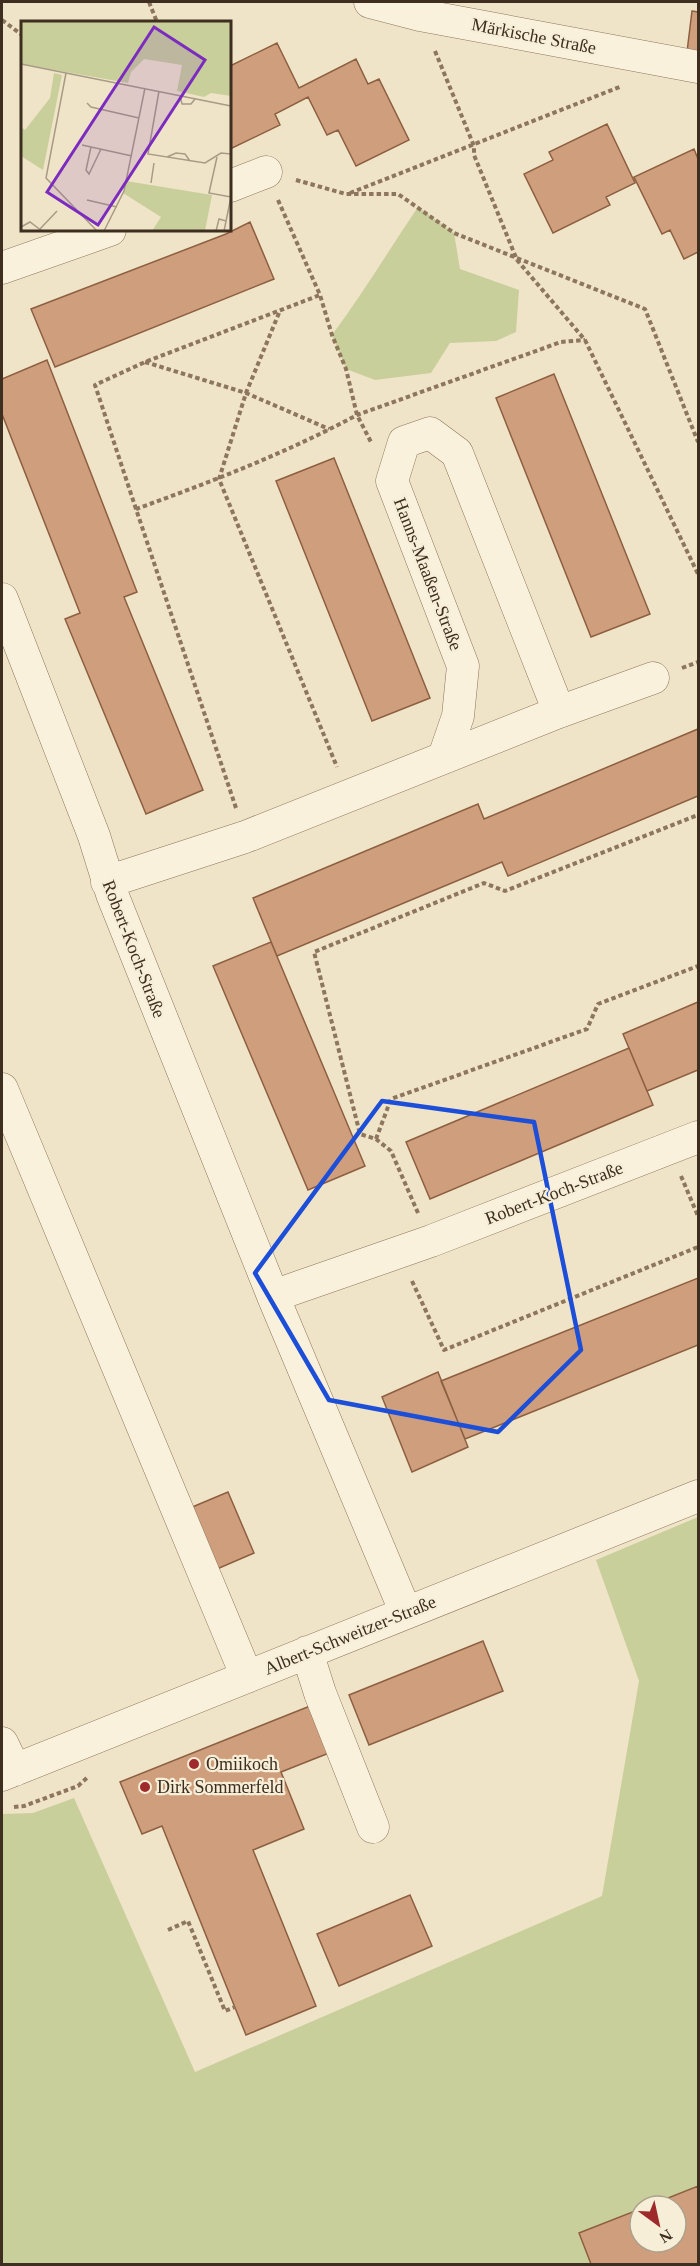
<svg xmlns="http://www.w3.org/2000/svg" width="700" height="2266" font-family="'Times New Roman',serif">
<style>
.green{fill:#c9cf9b;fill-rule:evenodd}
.building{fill:#cf9f7d;stroke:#8d5f41;stroke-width:1.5}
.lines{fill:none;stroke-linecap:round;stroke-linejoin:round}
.minor-casing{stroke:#8d765c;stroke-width:33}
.path{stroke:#8d765c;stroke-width:4;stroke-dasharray:4.5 3;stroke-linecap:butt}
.minor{stroke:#faf1dc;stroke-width:32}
.marked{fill:none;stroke:#1d4ed8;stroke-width:4.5;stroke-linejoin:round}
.poi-dot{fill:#9e2a2b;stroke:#f7eed8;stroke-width:2}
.labels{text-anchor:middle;stroke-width:4.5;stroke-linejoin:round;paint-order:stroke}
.street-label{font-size:18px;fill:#3d2e20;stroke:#f7eed8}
.poi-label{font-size:18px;fill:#3d2e20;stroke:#f7eed8;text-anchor:start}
.inset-road{fill:none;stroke:#a89b85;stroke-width:1.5}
.view{fill:#7b2cbf;fill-opacity:0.15;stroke:#7b2cbf;stroke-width:3}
.inset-edge{fill:none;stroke:#3d2e20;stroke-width:3}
</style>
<rect width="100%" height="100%" fill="#f0e4c8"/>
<!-- green -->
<path class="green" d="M418,207L454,233L460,269L519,290L516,332L496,341L450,343L431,373L375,380L346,369L332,335C363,293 389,250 418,207Z
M698,1517V2264H2V1814L33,1813L74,1798L195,2072L602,1896L639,1681L596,1560ZM640,2206H676V2242H640Z"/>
<!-- building -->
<path class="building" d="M692,11L698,12V54L687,52Z
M277,43L299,88L356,59L368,84L379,79L409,140L356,166L338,130L327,135L308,97L275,114L280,125L230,149V66Z
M607,124L635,183L606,197L610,205L553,233L524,174L553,160L549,152Z
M694,149L698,159V252L684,259L670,230L662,234L634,177Z
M250,222L274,279L55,367L31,309L226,234Z
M47,360L137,592L124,597L203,790L146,814L65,619L80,613L2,414V379Z
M554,374L650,614L591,637L496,398Z
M334,458L430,698L372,721L276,481Z
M698,729V796L508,876L502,862L277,956L253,898L478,804L484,819Z
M271,942L365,1166L308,1190L213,966Z
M698,1002V1070L647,1091L623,1034Z
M629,1048L653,1105L430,1199L406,1142Z
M698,1278V1345L465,1439L441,1381Z
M438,1372L468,1447L412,1472L382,1397Z
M228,1492L254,1553L217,1569L190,1508Z
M483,1641L503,1691L369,1745L349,1695Z
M310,1706L329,1753L281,1772L304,1829L253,1850L316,2006L246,2035L162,1826L142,1834L120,1782Z
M410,1895L432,1946L339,1986L317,1934Z
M698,2186V2264H591L579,2233L640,2209V2242H676V2206H648Z"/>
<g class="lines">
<defs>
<path id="minor" d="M370,2L420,15L698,67
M230,186L266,172
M2,268L110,230
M2,599L94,836L112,894L273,1296L406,1613
M444,757L458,716L463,666L392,481L404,442L430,433L457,453L559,712
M107,882L245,837L559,712L653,678
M2,1089L247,1677
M273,1296L431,1241L698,1137
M307,1652L320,1693L373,1827
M2,1743L15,1770
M2,1775L698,1496"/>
</defs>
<!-- minor casing -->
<use href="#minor" class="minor-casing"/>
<!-- path -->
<path class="path" d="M149,2L157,22
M2,20L22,35
M435,51L474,146V155L517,260L585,340L698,574
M296,180L346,194H398L454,233L645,309L698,442
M350,193L622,86
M278,200L320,295L332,335L346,369L357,415L371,442
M279,313L246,393L219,479L337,767
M145,362L246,393L329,429
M136,509L95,385L145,362L320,295
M682,668L698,662
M236,808L136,509C211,482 286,453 357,415L561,342L585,340
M376,1139L391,1099L587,1029L598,1004L698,966
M681,1176L698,1216
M418,1213L391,1151L376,1139L360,1134L314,952L484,883L505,891L698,815
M412,1281L444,1350L698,1247
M14,1807L24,1806L78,1786L89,1776
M168,1930L188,1921L225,2011L235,2007"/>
<!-- minor -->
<use href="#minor" class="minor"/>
</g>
<!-- marked area -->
<path class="marked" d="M382,1101L534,1122L581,1350L498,1432L329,1400L255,1273Z"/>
<!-- markers -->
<g class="poi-dot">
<circle cx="194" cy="1764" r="6"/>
<circle cx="145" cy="1787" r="6"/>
</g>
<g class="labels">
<!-- street labels -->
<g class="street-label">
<text transform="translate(534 36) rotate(11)" y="6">Märkische Straße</text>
<text transform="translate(428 574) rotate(69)" y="6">Hanns-Maaßen-Straße</text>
<text transform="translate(134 949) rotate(69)" y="6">Robert-Koch-Straße</text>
<text transform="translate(554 1193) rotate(-21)" y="6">Robert-Koch-Straße</text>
<text transform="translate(350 1635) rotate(-22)" y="6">Albert-Schweitzer-Straße</text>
</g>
<!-- poi labels -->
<g class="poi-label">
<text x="206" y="1770">Omiikoch</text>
<text x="157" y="1793">Dirk Sommerfeld</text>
</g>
</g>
<!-- overview -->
<g transform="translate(21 21)">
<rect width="210" height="210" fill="#f0e4c8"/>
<path d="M0,0H210V75L190,72L183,76L156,70L161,44L123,38L110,51L107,62L0,43ZM33,52L41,54L22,149L0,135V106L4,109L29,77ZM105,160L191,174L184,210H131L140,196L102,172Z" fill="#c9cf9b"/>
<path class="inset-road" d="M0,43L210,85M45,52L25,157L76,210M138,70L127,133L184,142L200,132L210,133M159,75L161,83H170L174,78M66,82L70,86L118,97M61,124L111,135M70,126L65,149L68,153L80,128M146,136L155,132L164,133L169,140M196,136L188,172L210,176M130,162L133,142M66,179L96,186M0,206L9,201L21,210M19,208L36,190M83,210L103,170L124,67M195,210L198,198L205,200M203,210L210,176"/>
<path class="view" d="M133,6L184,39L77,204L26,171Z"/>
<rect width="210" height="210" class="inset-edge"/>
</g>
<!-- border -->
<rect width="700" height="2266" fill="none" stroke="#3d2e20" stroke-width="6"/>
<!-- north arrow -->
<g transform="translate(658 2224) rotate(147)"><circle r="28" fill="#f7eed8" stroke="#ada18e" stroke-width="1.5"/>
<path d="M0-4.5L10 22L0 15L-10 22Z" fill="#9e2a2b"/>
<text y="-9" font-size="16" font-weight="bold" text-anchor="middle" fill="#3d2e20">N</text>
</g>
</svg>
